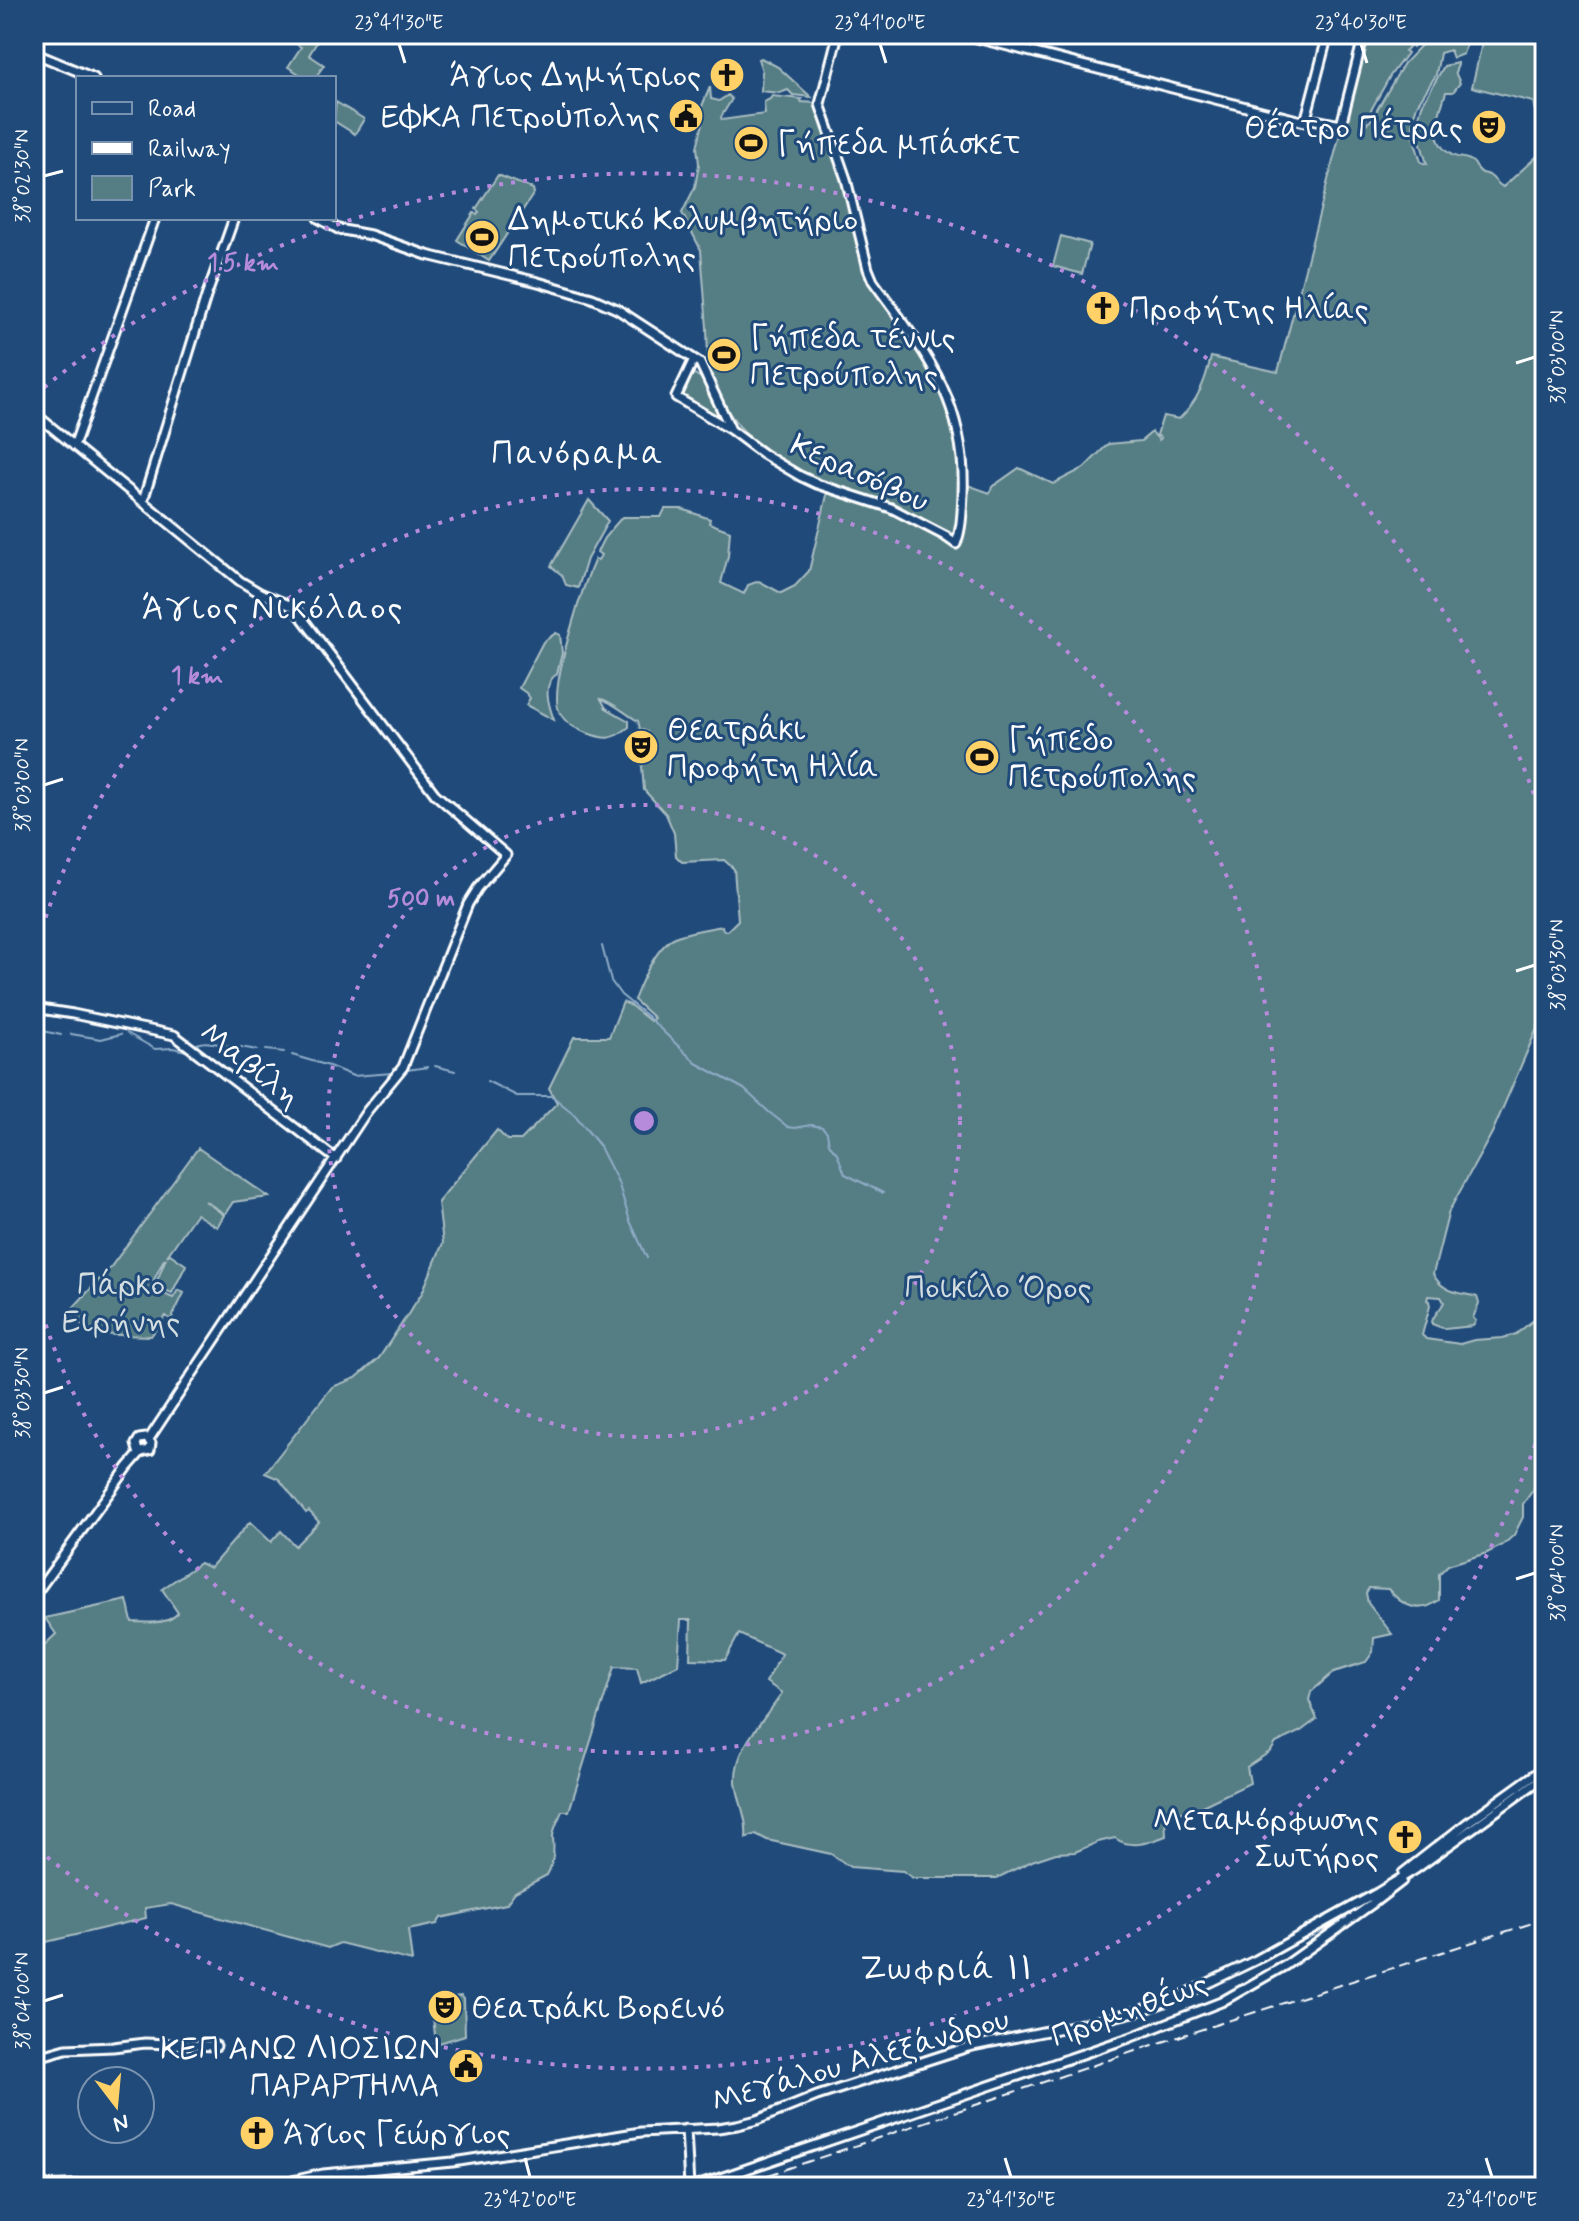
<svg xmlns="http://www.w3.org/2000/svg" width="1579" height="2221" font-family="Mynerve,sans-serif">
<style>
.green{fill:#557d84;stroke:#aabec2;stroke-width:2}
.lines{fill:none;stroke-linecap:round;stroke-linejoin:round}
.stream{stroke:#90adc8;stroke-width:2}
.secondary-casing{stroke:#fff;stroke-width:13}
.secondary{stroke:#1f4a7a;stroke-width:7}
.rail{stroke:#fff;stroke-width:2;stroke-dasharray:12 6;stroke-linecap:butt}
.ticks{fill:none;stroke:#fff;stroke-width:3}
.ring{fill:none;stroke:#b68bdc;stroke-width:4;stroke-dasharray:4 8}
.labels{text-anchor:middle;stroke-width:6;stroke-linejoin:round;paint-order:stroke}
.poi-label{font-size:32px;fill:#fff;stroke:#1f4a7a;text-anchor:start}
.street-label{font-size:32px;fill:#fff;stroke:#1f4a7a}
.park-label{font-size:32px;fill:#d4dee0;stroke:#1f4a7a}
.neighbourhood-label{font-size:34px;letter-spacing:2px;fill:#fff;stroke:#1f4a7a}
.centre{fill:#b68bdc;stroke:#1f4a7a;stroke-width:4}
.ring-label{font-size:24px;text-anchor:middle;font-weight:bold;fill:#b68bdc;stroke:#1f4a7a;stroke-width:6;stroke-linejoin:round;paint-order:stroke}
.neatline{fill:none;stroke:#fff;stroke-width:3}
.ticks-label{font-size:20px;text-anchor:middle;fill:#fff}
</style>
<rect width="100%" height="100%" fill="#1f4a7a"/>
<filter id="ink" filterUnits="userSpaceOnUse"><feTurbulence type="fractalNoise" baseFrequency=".0125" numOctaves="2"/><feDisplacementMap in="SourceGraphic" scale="16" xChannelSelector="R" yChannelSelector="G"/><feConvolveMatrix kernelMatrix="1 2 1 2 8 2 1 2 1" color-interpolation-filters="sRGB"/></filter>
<g filter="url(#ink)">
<!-- green -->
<path class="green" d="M294,34H301L307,38L309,34H322L309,55L324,65L315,78H306L288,67L301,47L290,40Z
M1366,34L1388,37L1389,34H1422L1413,47L1411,45L1405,51L1407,53L1390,76L1366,119V124L1371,120L1404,63L1432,34H1466L1468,39L1463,54L1453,58L1450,50L1440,53L1436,75L1417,105L1413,118V136L1421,162L1427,164L1419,137L1418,120L1422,105L1444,66L1457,63L1458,65L1455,72L1460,83L1453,92H1446C1440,113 1426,141 1452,155C1457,158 1464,157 1470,160C1477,164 1473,164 1478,169C1484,176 1481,171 1489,175C1495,179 1497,184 1503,187L1544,150L1533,102L1472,87L1484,34H1545V1010L1492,1133L1449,1211L1433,1274C1443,1293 1458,1292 1477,1297L1479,1303L1473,1318L1476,1321L1473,1326L1445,1329L1432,1324C1431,1316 1441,1310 1444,1302L1441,1297L1428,1296L1427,1300L1429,1301L1430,1306L1422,1335L1426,1339L1460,1344L1474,1340L1503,1338L1516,1334L1545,1311V1479L1536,1486L1523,1504V1517L1514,1535L1503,1545L1487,1553L1448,1565L1439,1574V1600C1420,1615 1402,1606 1388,1589L1369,1588L1366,1593L1368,1603L1392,1634L1374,1638L1373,1652L1366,1662L1334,1672L1311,1692L1309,1700L1317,1719L1301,1731L1276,1743L1271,1751L1247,1767L1250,1783L1200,1807L1165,1817L1166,1836C1149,1842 1131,1850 1115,1838L1098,1842L1075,1852L1056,1853L1032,1861L997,1878H913L903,1871L850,1867L831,1854L767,1840L756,1834L746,1838C748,1819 738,1801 736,1782C734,1746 765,1721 782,1693L766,1682L782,1654L739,1634L725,1660L690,1659L691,1620H681L678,1665L641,1683L637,1668L614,1667L569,1811H562C559,1819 553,1829 553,1837C554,1850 554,1863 547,1875L515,1892L506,1904L441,1918L437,1924L408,1930L412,1961L340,1943L328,1948L171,1904L145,1908L146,1918L34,1945V1655L56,1634L45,1618L127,1600L132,1622C148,1622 166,1626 178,1613L162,1589L200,1563L210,1568L250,1522L271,1542L281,1531L295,1546L319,1522L309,1511L306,1513L279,1479L265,1473L332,1387L356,1378L379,1358L422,1293L443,1243L438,1202L497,1130L507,1140H521L557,1103L549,1088L574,1037H609L623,1002L630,1005L650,1021L654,1018L634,1000C641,982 657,944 677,936C691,931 707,929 722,926L723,930L727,931L738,920L734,869L724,860L682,862L676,856L674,833L666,814L644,790L642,767L649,740L647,732L640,729L638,721C627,715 611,701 601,699L606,708L629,721V727C611,741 606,740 584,732C573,727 562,721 558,708C551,682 583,586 595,559L598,560L601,555L597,552L604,538L622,517H661L665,509H682L710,519L709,523L730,531L728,556L721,583L744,594L748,585L759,581L781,593L795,586L809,571L827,495L819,481L798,471L754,441L739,426L721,402L711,380L706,363L708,361L707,328L701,250L682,213L695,187L699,164L697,147L703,123L702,106L710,87L711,99L719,101L728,95L732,99L721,117L722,120L765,114L764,102L770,99L772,96L802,99L801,102L817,103L838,165L865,267L941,385L960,450L959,482L990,493L992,487L1019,468L1053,484L1084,468L1108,444L1141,441L1152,432L1159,440L1161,438L1157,435L1163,416L1179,419C1198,401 1205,382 1211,357L1278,372Z
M761,58L778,67L811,97L793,95L788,90L780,93L761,91L762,71L758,59Z
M336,102L364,119L355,134L334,121Z
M498,175L533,189L534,193L489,261L457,240L474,213L477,215L479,212L476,209Z
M1061,236L1090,244L1082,274L1053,266Z
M693,373L701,378L722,420L683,397L690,380V375Z
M589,500L608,521L587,559L578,588L566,585L562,575L551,566Z
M556,633L560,635L562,653L557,674C541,684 549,706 554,720L526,705L530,698L526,693L519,688L543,642Z
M198,1148L269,1197L233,1202L225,1214L205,1201L224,1215L217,1227L196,1214L167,1256L170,1254L186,1265L172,1293L155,1286L166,1258L163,1261L150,1288L173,1298L178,1290L184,1293L171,1320L166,1316L151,1336L89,1334L70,1311L110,1268Z
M461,1996L464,1999L465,2035L436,2044L431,2000Z"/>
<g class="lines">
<!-- stream -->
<path class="stream" d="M602,946L611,981L621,995L647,1016L696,1063L744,1089L770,1113L788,1127L795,1128L811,1125L822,1127L827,1132L829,1144L837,1153L845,1174L883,1193
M34,1032L43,1031L61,1035
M127,1033L155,1049L173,1048L186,1051
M71,1034L101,1039L121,1034
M192,1047C205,1037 218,1046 233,1046
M240,1047L257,1050
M266,1050L284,1052
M292,1055L329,1066L353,1076L393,1073
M435,1066L455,1071
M407,1070L428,1067
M487,1081L517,1096H552L574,1114L599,1145L618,1182L630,1221L647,1258"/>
<defs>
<path id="secondary" d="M838,34L820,104L846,179L868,269L873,281C925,352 967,402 963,494C962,511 962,528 956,544L946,537
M961,34L1305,122L1328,34
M34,53L94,78
M1306,118L1341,125L1364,34
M318,218L338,229L370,235L427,255L538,282L592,298L617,309L700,363L731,430
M694,359L676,397L731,430L763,454L800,476L817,484L891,508L947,537
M34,413L240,581L260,593L294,607L435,794L506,855L478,888L468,904L403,1067L367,1111L149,1439
M74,446L155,218
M143,501L206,297L234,218
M34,1008L73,1014L174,1035L336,1159
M34,1596L128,1467L141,1452L150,1450L151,1443L146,1438L139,1439L136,1444L138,1451L141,1452
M1403,1873L1467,1823L1545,1767
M34,2058L66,2049L113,2047L145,2043L216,2046
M686,2129L689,2187
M34,2186L128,2183L164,2187
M265,2187L323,2174L453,2162L641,2132L718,2128L737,2125L757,2120L817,2096L968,2047L1101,2020L1142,2010L1179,1997L1256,1960L1377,1893L1416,1869L1545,1776
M694,2187L1129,2038L1221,2002L1286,1965L1372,1904L1402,1881"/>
</defs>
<!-- secondary casing -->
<use href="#secondary" class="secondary-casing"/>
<!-- secondary -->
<use href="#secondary" class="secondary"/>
<!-- rail -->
<path class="rail" d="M733,2187L1156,2044L1545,1919"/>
</g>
</g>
<!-- ticks -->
<path class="ticks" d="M399,44L405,63M880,44L886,63M1361,44L1367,63M44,176L63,171M1516,363L1535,357M44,785L63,779M1516,971L1535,965M44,1393L63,1387M1516,1579L1535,1573M44,2001L63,1995M525,2158L530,2177M1005,2158L1011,2177M1486,2158L1492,2177"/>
<!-- distance rings -->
<g class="ring">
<circle cx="644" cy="1121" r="316"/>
<path d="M35 952A632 632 0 1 1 35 1290"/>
<path d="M1543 1422A948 948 0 0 1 35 1847M35 395A948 948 0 0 1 1543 820"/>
</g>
<!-- icons -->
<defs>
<symbol id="church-disc" viewBox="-11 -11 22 22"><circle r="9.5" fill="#ffd166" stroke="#1f4a7a"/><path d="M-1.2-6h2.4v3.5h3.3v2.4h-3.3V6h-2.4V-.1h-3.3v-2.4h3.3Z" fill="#111"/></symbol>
<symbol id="civic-disc" viewBox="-11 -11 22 22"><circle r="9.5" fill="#ffd166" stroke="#1f4a7a"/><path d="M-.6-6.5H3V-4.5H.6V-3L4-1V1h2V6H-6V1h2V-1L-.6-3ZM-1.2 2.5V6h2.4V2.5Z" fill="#111"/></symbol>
<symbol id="theatre-disc" viewBox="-11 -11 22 22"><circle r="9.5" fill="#ffd166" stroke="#1f4a7a"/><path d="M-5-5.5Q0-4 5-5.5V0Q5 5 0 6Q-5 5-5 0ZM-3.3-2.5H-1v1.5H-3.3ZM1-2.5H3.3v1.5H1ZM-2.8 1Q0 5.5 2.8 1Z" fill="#111"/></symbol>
<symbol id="stadium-disc" viewBox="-11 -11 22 22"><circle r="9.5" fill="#ffd166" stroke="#1f4a7a"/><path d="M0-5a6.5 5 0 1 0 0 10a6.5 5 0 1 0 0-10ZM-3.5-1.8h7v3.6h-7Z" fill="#111"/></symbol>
</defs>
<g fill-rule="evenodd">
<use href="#church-disc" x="707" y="55" width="40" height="40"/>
<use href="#civic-disc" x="666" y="96" width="40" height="40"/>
<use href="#theatre-disc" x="1469" y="107" width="40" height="40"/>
<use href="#stadium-disc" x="731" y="123" width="40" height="40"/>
<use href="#stadium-disc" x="462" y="217" width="40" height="40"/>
<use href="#church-disc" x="1083" y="288" width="40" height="40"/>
<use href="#stadium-disc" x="704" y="335" width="40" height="40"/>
<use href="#theatre-disc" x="621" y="727" width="40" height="40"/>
<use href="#stadium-disc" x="962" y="737" width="40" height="40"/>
<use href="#church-disc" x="1385" y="1817" width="40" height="40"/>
<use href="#theatre-disc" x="425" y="1987" width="40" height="40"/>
<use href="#civic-disc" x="446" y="2046" width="40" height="40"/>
<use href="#church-disc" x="237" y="2113" width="40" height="40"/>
</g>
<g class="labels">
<!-- poi labels -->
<g class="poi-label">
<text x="701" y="86" text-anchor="end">Άγιος Δημήτριος</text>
<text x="660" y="127" text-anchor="end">ΕΦΚΑ Πετροὑπολης</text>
<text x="1463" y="138" text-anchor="end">Θέατρο Πέτρας</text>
<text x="777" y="154">Γήπεδα μπάσκετ</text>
<text x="508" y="230">Δημοτικό Κολυμβητήριο<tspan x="508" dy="37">Πετρούπολης</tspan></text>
<text x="1129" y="319">Προφήτης Ηλίας</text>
<text x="750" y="348">Γήπεδα τέννις<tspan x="750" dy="37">Πετρούπολης</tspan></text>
<text x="667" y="740">Θεατράκι<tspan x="667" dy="37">Προφήτη Ηλία</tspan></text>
<text x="1008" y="750">Γήπεδο<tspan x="1008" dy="37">Πετρούπολης</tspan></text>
<text x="1379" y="1830" text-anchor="end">Μεταμόρφωσης<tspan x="1379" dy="37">Σωτήρος</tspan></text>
<text x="471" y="2018">Θεατράκι Βορεινό</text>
<text x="440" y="2059" text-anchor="end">ΚΕΠ ΑΝΩ ΛΙΟΣΙΩΝ<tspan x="440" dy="37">ΠΑΡΑΡΤΗΜΑ</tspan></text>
<text x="283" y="2144">Άγιος Γεώργιος</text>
</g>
<!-- street labels -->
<g class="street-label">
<text transform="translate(860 472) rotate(24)" y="11">Κερασόβου</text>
<text transform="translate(251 1064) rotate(38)" y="11">Μαβίλη</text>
<text transform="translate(1129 2009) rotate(-20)" y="11">Προμηθέως</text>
<text transform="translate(860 2059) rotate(-16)" y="11">Μεγάλου Αλεξάνδρου</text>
</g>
<!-- park labels -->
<g class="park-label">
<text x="121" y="1295">Πάρκο<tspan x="121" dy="37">Ειρήνης</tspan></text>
<text x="998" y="1298">Ποικίλο Όρος</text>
</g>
<!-- neighbourhood labels -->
<g class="neighbourhood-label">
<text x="578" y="464">Πανόραμα</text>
<text x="273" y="619">Άγιος Νικόλαος</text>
<text x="947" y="1979">Ζωφριά ΙΙ</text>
</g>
</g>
<circle cx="644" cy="1121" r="12" class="centre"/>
<g class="ring-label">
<text x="243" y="270">1.5 km</text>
<text x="197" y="683">1 km</text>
<text x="421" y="906">500 m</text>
</g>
<!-- margin -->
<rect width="1579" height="2221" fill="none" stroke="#1f4a7a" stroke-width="88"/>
<!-- legend -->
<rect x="76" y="76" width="260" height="144" fill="#1f4a7a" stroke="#7992af" stroke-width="2"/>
<rect x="92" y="102" width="40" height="12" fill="#1f4a7a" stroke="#7992af" stroke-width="2"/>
<text x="148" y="116" font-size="24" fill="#ffffff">Road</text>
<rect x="92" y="142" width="40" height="12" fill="#ffffff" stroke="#7992af" stroke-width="2"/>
<text x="148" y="156" font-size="24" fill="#ffffff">Railway</text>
<rect x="92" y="176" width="40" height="24" fill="#557d84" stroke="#7992af" stroke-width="2"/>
<text x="148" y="196" font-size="24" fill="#ffffff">Park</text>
<!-- north arrow -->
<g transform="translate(116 2105) rotate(164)"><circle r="38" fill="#1f4a7a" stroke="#7992af" stroke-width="2"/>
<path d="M0-6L14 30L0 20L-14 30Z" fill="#ffd166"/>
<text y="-12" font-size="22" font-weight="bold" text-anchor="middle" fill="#ffffff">N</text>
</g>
<rect x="44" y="44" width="1491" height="2133" class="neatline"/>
<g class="ticks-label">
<text x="399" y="29">23°41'30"E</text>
<text x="880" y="29">23°41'00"E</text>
<text x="1361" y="29">23°40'30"E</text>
<text transform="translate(22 176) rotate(-90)" y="7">38°02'30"N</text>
<text transform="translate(1557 357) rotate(-90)" y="7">38°03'00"N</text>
<text transform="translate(22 785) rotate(-90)" y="7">38°03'00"N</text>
<text transform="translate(1557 965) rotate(-90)" y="7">38°03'30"N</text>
<text transform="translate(22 1393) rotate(-90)" y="7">38°03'30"N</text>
<text transform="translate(1557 1573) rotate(-90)" y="7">38°04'00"N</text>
<text transform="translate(22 2001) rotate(-90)" y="7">38°04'00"N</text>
<text x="530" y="2206">23°42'00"E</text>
<text x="1011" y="2206">23°41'30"E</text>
<text x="1492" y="2206">23°41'00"E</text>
</g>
</svg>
